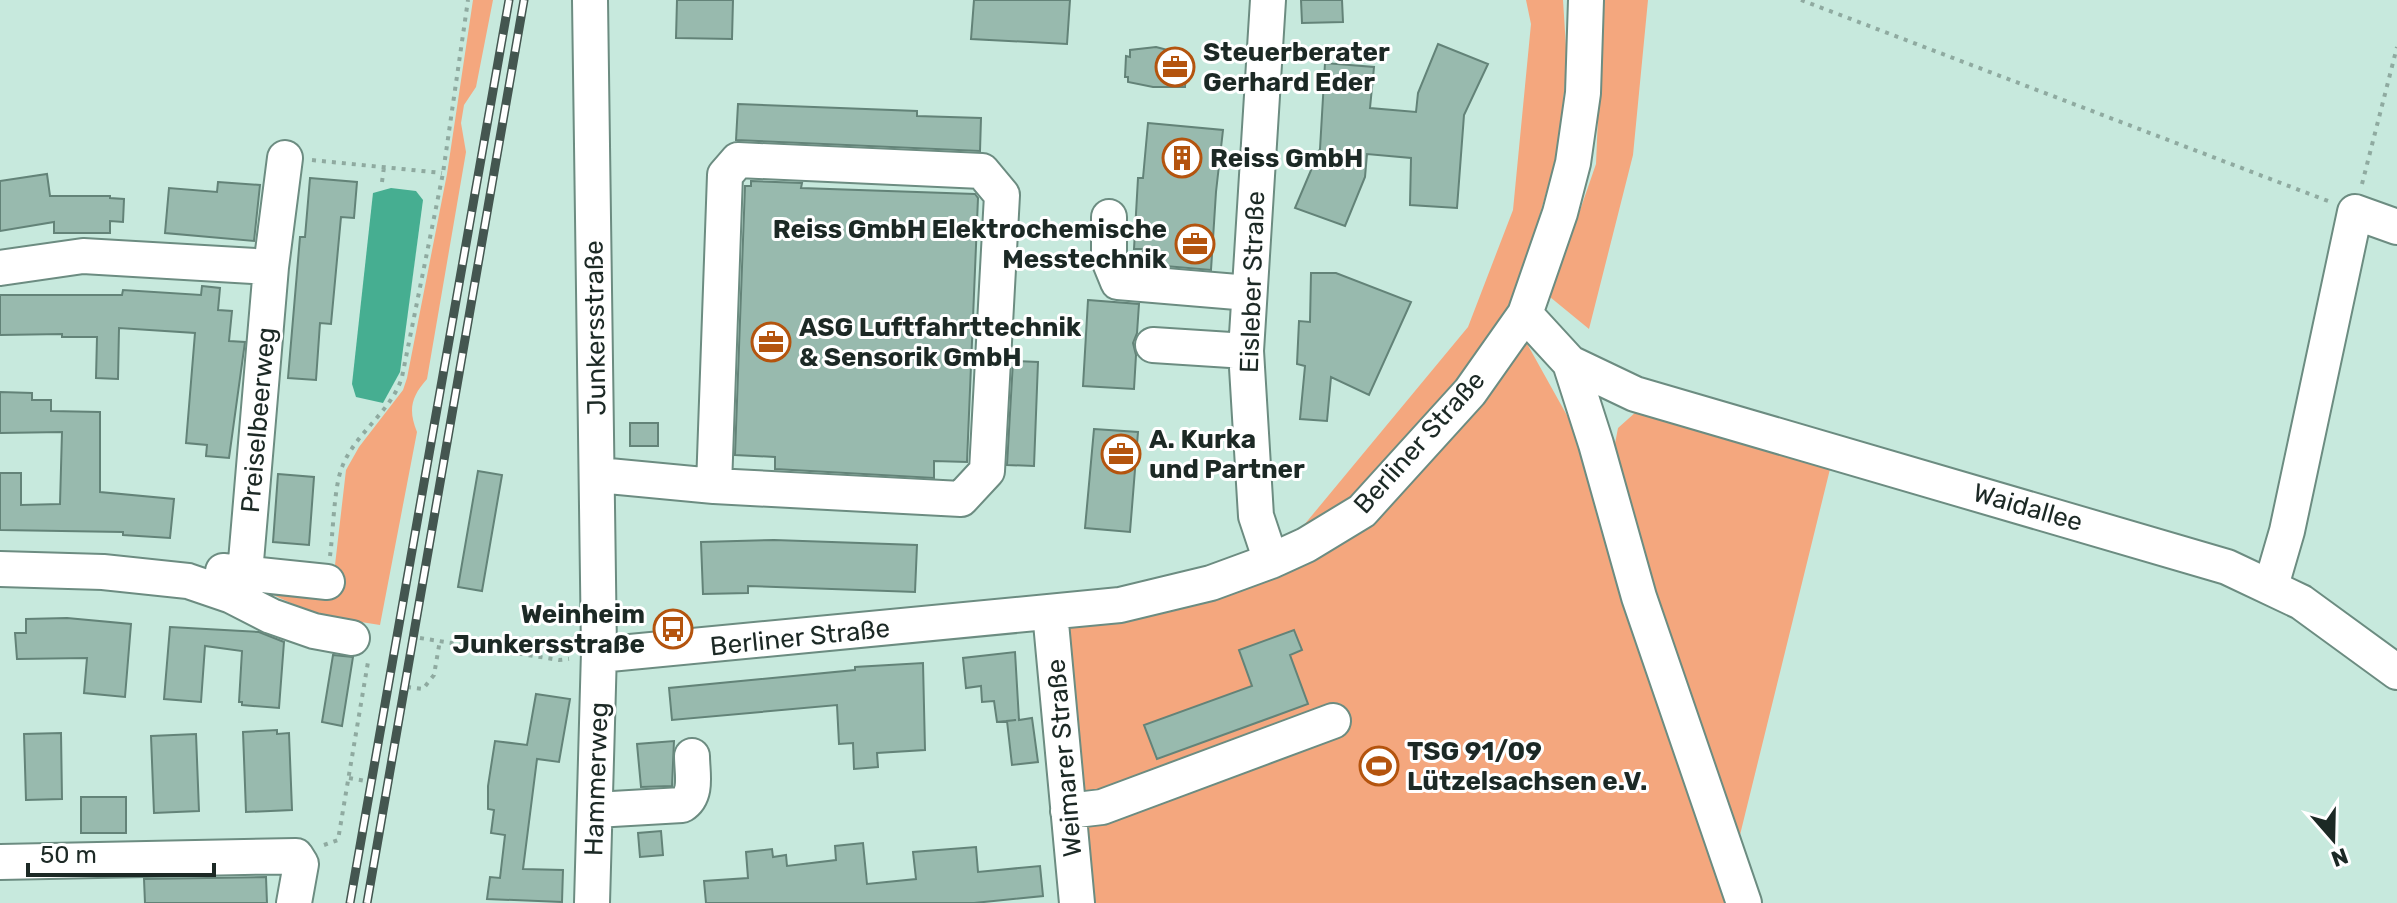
<svg xmlns="http://www.w3.org/2000/svg" width="2397" height="903" font-family="Rubik,sans-serif">
<style>
.green{fill:#f4a77e}
.water{fill:#46ae91}
.building{fill:#98baae;stroke:#638378;stroke-width:2}
.lines{fill:none;stroke-linecap:round;stroke-linejoin:round}
.minor-casing{stroke:#6c8c81;stroke-width:38}
.path{stroke:#8faaa0;stroke-width:4;stroke-dasharray:4 6;stroke-linecap:butt}
.minor{stroke:#fff;stroke-width:34}
.rail-casing{stroke:#445650;stroke-width:9}
.rail{stroke:#fff;stroke-width:6;stroke-dasharray:18;stroke-linecap:butt}
.labels{text-anchor:middle;stroke-width:6;stroke-linejoin:round;paint-order:stroke}
.poi-label{font-size:26px;font-weight:bold;fill:#1c2925;stroke:#fff;text-anchor:start}
.street-label{font-size:26px;fill:#1c2925;stroke:#fff}
</style>
<rect width="100%" height="100%" fill="#c7e9dd"/>
<!-- green -->
<path class="green" d="M473,0H493L476,87L464,105L461,123L466,152L427,379C411,397 408,410 417,432L380,625L317,615L240,580L332,591L346,470L359,447L403,390L407,378L447,174Z
M1526,0H1563L1567,63L1558,151L1511,315L1569,419L1727,903H1089L1062,621L1319,544L1304,525L1468,327L1513,210L1531,24Z
M1603,0H1648L1633,155L1589,329L1550,297L1596,164Z
M1637,411L1831,465L1738,843L1653,595L1613,454L1618,428Z"/>
<!-- water -->
<path class="water" d="M391,188L416,191L423,200L400,372L383,403L356,397L352,384L373,193Z"/>
<!-- building -->
<path class="building" d="M677,0H733L732,39L676,38Z
M974,0H1070L1067,44L971,39Z
M1301,0H1342L1343,22L1302,23Z
M1438,44L1488,64L1464,115L1457,208L1410,205L1411,158L1367,154L1365,177L1345,226L1295,208L1320,149L1325,63L1374,67L1370,108L1416,112L1418,93Z
M1156,47L1187,55L1185,87H1153L1128,82V77H1125L1126,56L1130,57V50Z
M738,104L917,111V116L981,118L980,151L736,140Z
M1148,123L1223,130L1216,192L1211,270L1142,264L1143,249H1134L1138,178H1143Z
M47,174L50,196H110V198L124,199L123,222L110,221V233H54V222L0,231V181Z
M310,178L357,182L354,218L341,217L331,324L320,323L316,380L288,378L300,237H305Z
M751,181L802,183L801,188L975,194L978,198L967,462L934,461V478L775,469V457L735,455L745,186H751Z
M218,182L260,185L254,241L165,233L169,188L217,192Z
M1311,273H1336L1411,302L1369,395L1331,377L1327,421L1300,419L1305,366L1297,364L1299,321L1310,322Z
M202,286L220,288L218,310L232,311L229,341L245,342L229,458L206,456L207,445L186,443L195,333L119,328L118,379L96,378L97,337H62V334L0,335V295H122L123,290L201,295Z
M1088,300L1139,304L1137,333L1133,343L1136,355L1134,389L1083,386Z
M1013,361L1038,362L1034,466L1007,465Z
M0,392L32,393V400H51V411L100,412V492L174,499L170,538L123,535V532L0,530V473H21V505L60,504L62,432L0,433Z
M630,423H658V446H630Z
M1094,429L1138,432L1130,532L1085,528Z
M478,471L502,475L482,591L458,587Z
M278,474L314,477L309,545L273,542Z
M774,540L917,545L915,592L748,586V593L703,594L701,542Z
M67,618L131,624L125,697L84,693L87,658L17,659L15,633H26V619Z
M170,627L259,632L284,642L279,708L242,705V702H239L242,651L205,646L201,702L164,699Z
M1294,630L1302,650L1290,655L1308,704L1157,759L1144,725L1252,686L1239,650Z
M1015,652L1019,720L1032,718L1038,762L1012,765L1007,721L1016,720L997,722L994,701L982,702L981,686L966,688L963,658Z
M333,655L353,657L342,726L322,722Z
M923,663L925,750L877,753L878,767L854,769L853,743L839,744L837,705L672,720L669,688L855,670V667Z
M536,694L570,699L559,762L537,759L523,869L563,870L562,902L487,899L490,877L500,878L505,835L491,833L494,810L488,809V786L495,741L527,745Z
M277,730V734L289,733L292,810L246,812L243,732Z
M61,733L62,799L26,800L24,734Z
M196,734L199,811L154,813L151,736Z
M674,741L672,786L641,787L637,744Z
M81,797H126V833H81Z
M661,831L663,855L640,857L638,833Z
M863,843L867,884L916,879L913,852L976,847L978,872L1040,866L1043,896L974,903H706L704,881L748,878L746,852L772,849L773,857L786,855L787,866L836,860L835,846Z
M266,877L267,903H145L144,879Z"/>
<g class="lines">
<defs>
<path id="minor" d="M590,0L599,651L592,903
M1268,0L1246,351L1256,516L1271,561
M1109,217V260L1118,282L1249,293
M271,267L285,158
M0,268L83,256L271,267L245,573
M1525,314L1570,363L1635,394L2227,567L2301,602L2397,672
M1153,345L1246,351
M1570,363L1596,444L1639,597L1744,903
M598,475L714,486L961,499L987,471L1002,195L982,171L738,160L725,175L714,486
M0,569L103,572L188,581L232,596L271,616L314,631L352,638
M223,571L327,582
M2271,586L2287,531L2355,212L2397,227
M1050,612L1077,903
M599,655L1120,605L1211,583L1271,561L1306,545L1362,511L1470,392L1525,314L1560,213L1573,163L1583,93L1586,0
M595,810L682,805C698,795 692,773 692,756
M1068,811L1102,807L1333,721
M0,862L296,856L301,864L294,903"/>
</defs>
<!-- minor casing -->
<use href="#minor" class="minor-casing"/>
<!-- path -->
<path class="path" d="M1801,0L2328,201
M312,160L442,173
M382,182L384,167
M2362,184L2397,47
M330,556C333,534 334,489 341,470C353,434 391,413 402,377L443,173L468,0
M420,638L559,660L569,659
M407,687L423,689L434,675L440,640
M349,778L366,781
M324,845L338,840L368,662"/>
<!-- minor -->
<use href="#minor" class="minor"/>
<defs>
<path id="rail" d="M350,903L509,0
M367,903L524,0"/>
</defs>
<!-- rail casing -->
<use href="#rail" class="rail-casing"/>
<!-- rail -->
<use href="#rail" class="rail"/>
</g>
<!-- icons -->
<defs>
<symbol id="office-ring" viewBox="-11 -11 22 22"><circle r="9.5" fill="#fff" stroke="#b4540e" stroke-width="1.5"/><path d="M-6-3h4V-5.5h4V-3h4V5H-6ZM-1-4.5V-3h2v-1.5ZM-6 0V1H6V0Z" fill="#b4540e"/></symbol>
<symbol id="building-ring" viewBox="-11 -11 22 22"><circle r="9.5" fill="#fff" stroke="#b4540e" stroke-width="1.5"/><path d="M-4-6H4V6H1V3H-1V6H-4ZM-2.5-4.3h1.7v1.8h-1.7ZM.8-4.3h1.7v1.8H.8ZM-2.5-1h1.7V.8h-1.7ZM.8-1h1.7V.8H.8Z" fill="#b4540e"/></symbol>
<symbol id="bus-ring" viewBox="-11 -11 22 22"><circle r="9.5" fill="#fff" stroke="#b4540e" stroke-width="1.5"/><path d="M-5-6H5V4H4V6H2V4H-2V6H-4V4H-5ZM-3.5-4V0h7V-4ZM-3.5 1.2v1.5H-2V1.2ZM2 1.2v1.5H3.5V1.2Z" fill="#b4540e"/></symbol>
<symbol id="stadium-ring" viewBox="-11 -11 22 22"><circle r="9.5" fill="#fff" stroke="#b4540e" stroke-width="1.5"/><path d="M0-5a6.5 5 0 1 0 0 10a6.5 5 0 1 0 0-10ZM-3.5-1.8h7v3.6h-7Z" fill="#b4540e"/></symbol>
</defs>
<g fill-rule="evenodd">
<use href="#office-ring" x="1153" y="45" width="44" height="44"/>
<use href="#building-ring" x="1160" y="136" width="44" height="44"/>
<use href="#office-ring" x="1173" y="222" width="44" height="44"/>
<use href="#office-ring" x="749" y="320" width="44" height="44"/>
<use href="#office-ring" x="1099" y="432" width="44" height="44"/>
<use href="#bus-ring" x="651" y="607" width="44" height="44"/>
<use href="#stadium-ring" x="1357" y="744" width="44" height="44"/>
</g>
<g class="labels">
<!-- poi labels -->
<g class="poi-label">
<text x="1203" y="61">Steuerberater<tspan x="1203" dy="30">Gerhard Eder</tspan></text>
<text x="1210" y="167">Reiss GmbH</text>
<text x="1167" y="238" text-anchor="end">Reiss GmbH Elektrochemische<tspan x="1167" dy="30">Messtechnik</tspan></text>
<text x="799" y="336">ASG Luftfahrttechnik<tspan x="799" dy="30">&amp; Sensorik GmbH</tspan></text>
<text x="1149" y="448">A. Kurka<tspan x="1149" dy="30">und Partner</tspan></text>
<text x="645" y="623" text-anchor="end">Weinheim<tspan x="645" dy="30">Junkersstraße</tspan></text>
<text x="1407" y="760">TSG 91/09<tspan x="1407" dy="30">Lützelsachsen e.V.</tspan></text>
</g>
<!-- street labels -->
<g class="street-label">
<text transform="translate(1252 282) rotate(-88)" y="9">Eisleber Straße</text>
<text transform="translate(595 328) rotate(-91)" y="9">Junkersstraße</text>
<text transform="translate(258 420) rotate(-85)" y="9">Preiselbeerweg</text>
<text transform="translate(1419 442) rotate(-48)" y="9">Berliner Straße</text>
<text transform="translate(2028 507) rotate(16)" y="9">Waidallee</text>
<text transform="translate(800 637) rotate(-6)" y="9">Berliner Straße</text>
<text transform="translate(1064 758) rotate(-95)" y="9">Weimarer Straße</text>
<text transform="translate(596 779) rotate(-88)" y="9">Hammerweg</text>
</g>
</g>
<!-- north arrow -->
<g transform="translate(2333 839) rotate(160)" stroke="#ffffff" stroke-width="6" paint-order="stroke">
<path d="M0-6L14 30L0 20L-14 30Z" fill="#1c2925"/>
<text y="-12" font-size="22" font-weight="bold" text-anchor="middle" fill="#1c2925">N</text>
</g>
<!-- scale -->
<path d="M28 863v12h186v-12" fill="none" stroke="#1c2925" stroke-width="4"/>
<text x="40" y="863" font-size="24" fill="#1c2925" stroke="#ffffff" stroke-width="6" paint-order="stroke">50 m</text>
</svg>
